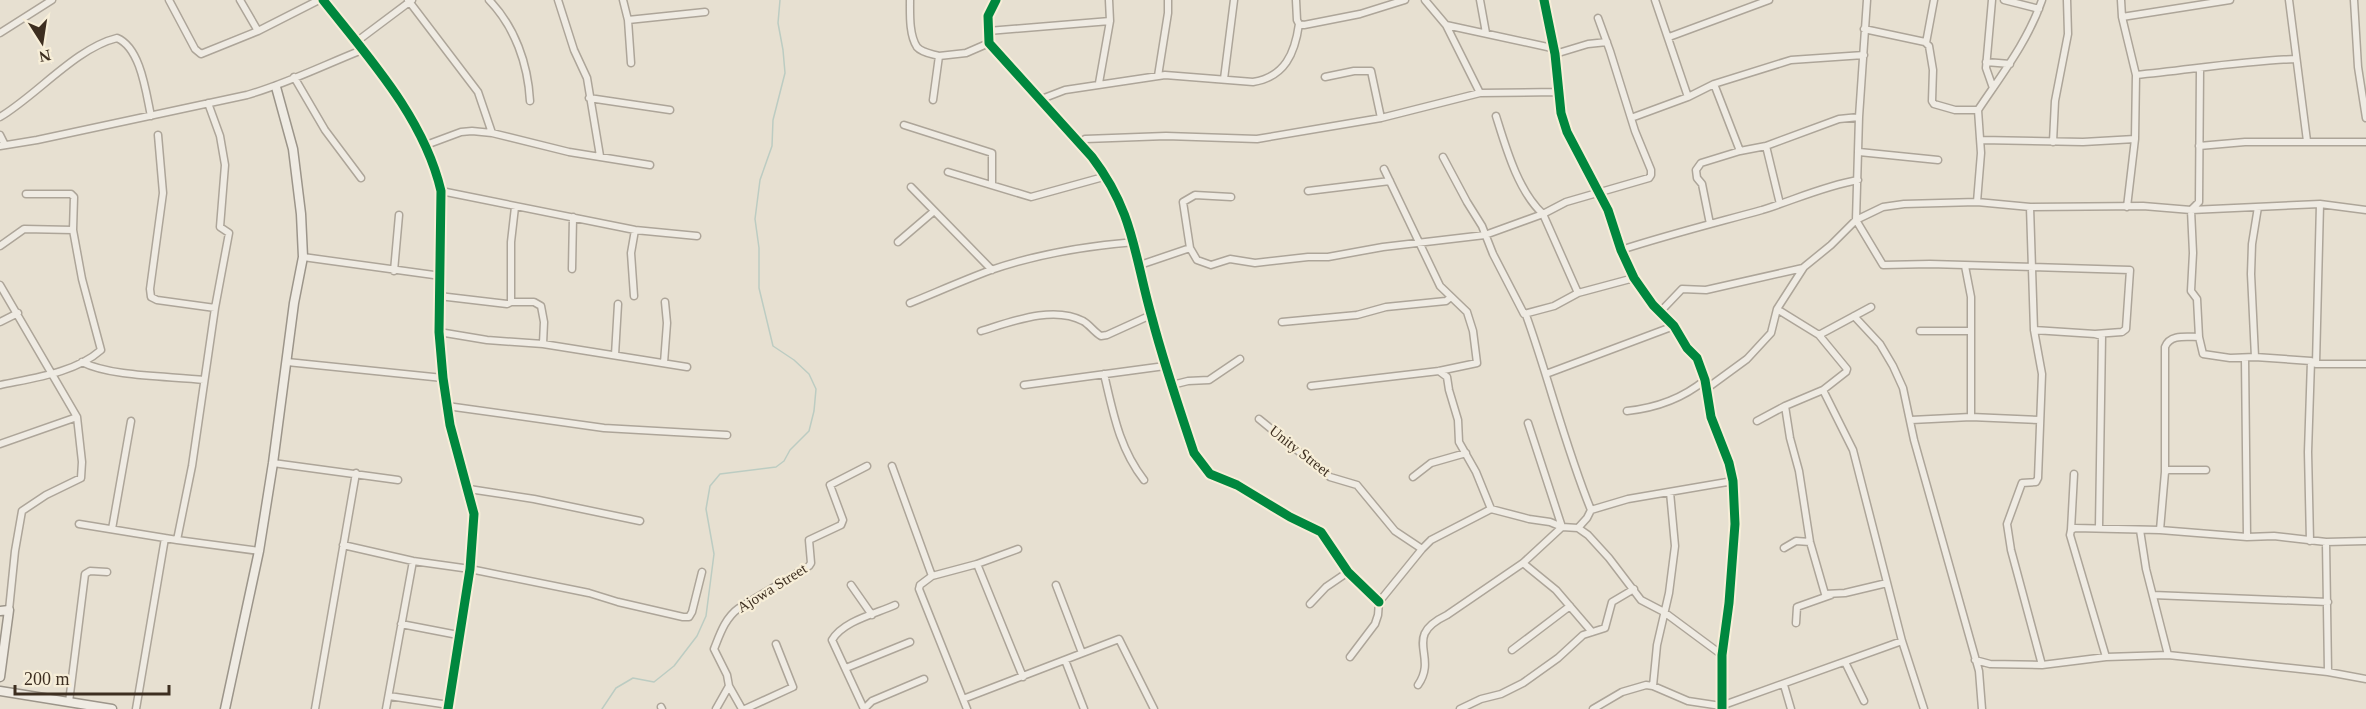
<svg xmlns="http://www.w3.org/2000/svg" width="2366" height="709" font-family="'Times New Roman',serif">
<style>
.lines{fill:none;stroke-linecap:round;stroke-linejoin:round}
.stream{stroke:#bcccc2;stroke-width:1.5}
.street-casing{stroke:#ada599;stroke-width:9}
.secondary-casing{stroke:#9c958a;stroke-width:11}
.street{stroke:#efebe3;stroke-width:6}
.secondary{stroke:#efebe3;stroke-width:8}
.cycleway-casing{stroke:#f7eed8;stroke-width:13}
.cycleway{stroke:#00873e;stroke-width:9}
.labels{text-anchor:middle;stroke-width:4.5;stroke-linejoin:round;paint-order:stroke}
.street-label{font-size:15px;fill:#3d2e20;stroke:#f7eed8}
</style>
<rect width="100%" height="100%" fill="#e7e0d1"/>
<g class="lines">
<!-- stream -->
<path class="stream" d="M602,709L616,688L633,678L654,682L674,666L697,636L706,616L714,554L706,509L710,486L720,474L776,467L784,461L790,450L809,431L814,411L816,389L809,374L794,360L773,346L759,288V248L755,219L760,180L772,146L773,120L785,73L783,50L778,23L780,0"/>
<defs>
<path id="street" d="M169,0L195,49L201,54L258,31L319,0
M240,0L258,31
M408,0L478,92L492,133
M489,0C515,27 528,64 530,101
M558,0L574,50L587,78L600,156
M623,0L628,20L631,63
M910,0C910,14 909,35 917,47C922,53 933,54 939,56
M996,0L988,16L989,43L1092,157C1134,212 1134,255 1152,318C1164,364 1179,408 1194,453L1210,474L1237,485L1290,517L1321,532L1348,572L1379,602
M1296,0L1297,20L1299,24L1304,25L1360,14L1405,0
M1425,0L1446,25L1480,93
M1480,0L1486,33
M1544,0L1555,54L1561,113L1567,132L1608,210L1621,250L1634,278L1653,305L1674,326L1687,348L1697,358L1705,380L1711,417L1729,463L1733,481L1735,524L1729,603L1722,655V709
M1655,0L1688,97
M1867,0L1859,117L1856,220L1883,265L1930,264L2130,270L2126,329L2122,332L2095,334
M1992,0L1986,68L1993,88
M2004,0L2039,9
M2121,0L2122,17L2136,75L2135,139L2127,207
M2289,0L2307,141
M2354,0L2358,67L2366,118
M2122,17L2230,0
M628,20L705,12
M1446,25L1552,48L1555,54L1588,44L1607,42
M1864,29L1925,42L1929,46L1933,70L1932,101L1934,104L1955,110H1978
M988,31L1110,21
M0,33L52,0
M1669,37L1769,0
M356,42L412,0
M1926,43L1934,0
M1986,62L2010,64
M2200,69L2199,202L2191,210L2193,253L2191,291L2197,299L2199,337L2203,354L2230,358L2255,357L2311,361L2316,364H2366
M2136,75C2189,70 2242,61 2296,59
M1158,76L1168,13V0
M294,77L325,130L361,178
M1325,77L1354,71H1371L1381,118
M1224,79L1234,0
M1099,83L1110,21L1109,0
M1714,84L1740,151L1766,146L1839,119L1859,117
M589,98L670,110
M933,100L939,56L966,53L989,43
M1039,100L1065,90L1165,75L1253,82C1285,77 1295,53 1299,24
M1496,116C1506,148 1518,191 1543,214L1578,293
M0,117C37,95 76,48 117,38C141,48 146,93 151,116
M1631,118L1688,97L1714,84L1791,60L1864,55
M904,125L992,153V185
M0,135L5,145
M158,135L163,193L150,289L151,297L157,300L215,308
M1981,140L2083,142L2135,139
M2053,142L2055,101L2068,34L2067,0
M1080,143L1085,139L1166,136L1257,139L1381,118L1480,93L1558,92
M426,145L461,132L472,131L492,133L569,152L650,165
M0,146L37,140L247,95C286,84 324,65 362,50
M1766,146L1780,204
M2199,146L2245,142H2366
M1859,152L1938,160
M1443,157L1467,202L1482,226L1493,254L1524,314L1554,306L1578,293L1634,278
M948,172L1031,197L1107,176
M911,187L992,270
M441,191L635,230L697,236
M1308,191L1390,181
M1977,202L1981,153L1978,110C2002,74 2028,41 2042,0
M2030,207L2034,330L2042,374L2038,478L2036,482L2022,483L2007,524L2011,550L2042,665
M1710,224L1702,184L1697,178L1696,170L1701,163L1740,151
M898,242L933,212
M0,246L24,229L73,230
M1190,248L1197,260L1211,265L1230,259L1255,263L1308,257H1328L1383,247L1485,235L1543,214L1566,202L1649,178L1651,175V170L1635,131L1610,51L1598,18
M1621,250C1667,235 1715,223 1762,210C1794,200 1824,186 1858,180
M303,257L441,276
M1140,265L1190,248L1183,202L1195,195L1231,197
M1965,266L1971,297V417
M572,269L573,217
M394,271L399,215
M0,285L77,417L82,462L81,478L46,495L22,511L15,551L9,610
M439,296L507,304L511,302V242L515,207
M634,296L631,253L635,230
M511,302H534L541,306L544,322L543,344
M910,303C937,292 964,280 991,270C1037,254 1086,246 1135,242
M1777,309L1804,267L1831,245L1856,220L1883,207L1904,204L1977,202L2030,207L2143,206L2191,210L2320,204L2366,210
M1661,311L1682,289L1706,290L1803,268
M1526,315C1549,379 1565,446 1591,510
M1854,316L1880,344L1893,366L1903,388L1914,440L1979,671L1982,709
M0,322L18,313
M1282,322L1357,315L1386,307L1446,301L1451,297
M2034,330L2095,334L2102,336L2099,527
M981,331C1011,322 1053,305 1083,321C1090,325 1094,332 1101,336L1107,335L1151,315
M1920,331H1971
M439,332L487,340L543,344L687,367
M1819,335L1871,307
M615,355L618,304
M2255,357L2251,274L2252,244L2258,207
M2245,358L2247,537
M82,362C111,377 170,376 204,380
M287,362L443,378
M664,363L667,323L665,302
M2316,364L2320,204
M1439,371L1447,377L1449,390L1458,420L1459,442L1476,472L1491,509
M1104,374C1113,412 1119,448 1144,480
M1546,374L1674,326
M0,385C33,378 75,373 101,350L82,279L73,230L74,197L71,194H26
M1024,385L1165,366
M1172,385L1188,381L1209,380L1240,359
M1311,386L1439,371L1477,363L1473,331L1467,312L1440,286L1384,169
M1706,389L1747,359L1771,333L1777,309L1819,335L1847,369L1846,372L1823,390L1785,406L1757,421
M1823,390L1853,450L1902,641L1924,709
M447,406L604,428L727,435
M1785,406L1790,438L1799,471L1810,542L1825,594L1845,593L1887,583
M1627,411C1655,408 1682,399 1705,380
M1259,419L1330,477L1357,485L1395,531L1422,549
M1911,420L1971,417L2040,420
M0,444L77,417
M273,463L398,480
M892,466L932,576
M2165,472V347C2170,334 2186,337 2199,337
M1413,477L1431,463L1466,453
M469,489L534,499L640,521
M79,524L177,540L259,551
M1578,528L1587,518L1591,510L1628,499L1733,481
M112,529L131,421
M2071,530L2074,474
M2140,530L2146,569L2168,655
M2160,530L2165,472L2168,470H2206
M177,540L192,466L215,308L229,233L220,227L225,165L220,136L208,103
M2310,541L2308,452L2311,361
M2326,542L2328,672
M343,545L413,561L470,569L589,593L618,602L683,617H689L692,612L702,572
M1784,548L1796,541L1810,542
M1523,563L1556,590L1592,632
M977,564L1023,677
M851,585L872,615
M1056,585L1082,653
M2153,595L2328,602
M1310,604L1326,587L1348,572
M1796,623L1797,607L1831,595
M401,624L458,635
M1512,650L1570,606
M1350,657L1375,624L1378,615L1379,602L1422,549L1431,540L1491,509L1529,519L1550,522L1562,527L1578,528L1588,535L1609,558L1641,600L1664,612L1722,655
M2106,657L2070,535L2071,530L2075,528L2160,530L2247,537L2274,536L2326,542L2366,541
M1065,660L1084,709
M1975,660L1990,664L2042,665L2106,657L2168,655L2328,672L2366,679
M1845,662L1864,701
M846,668L910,642
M1418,685C1439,655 1401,637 1447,615L1523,563L1562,527L1528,423
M1784,685L1791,709
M729,686L742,709
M1653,686L1657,645L1669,593L1675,546L1670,492
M389,696L449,705
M963,699L1119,639L1154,709
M69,702L85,574L90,571L107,572
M661,707L662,709
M136,709L165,538
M315,709L356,473
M386,709L413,561
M716,709L729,686L727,675L714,649C720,634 725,618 739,608L809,566L811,563L809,540L841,525L843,520L830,485L867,466
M745,709L793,687L776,644
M864,709L832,640C843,621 875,614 895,605
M864,709L872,701L924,679
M967,709L919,589L920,585L932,576L977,564L1018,549
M1460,709L1481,699L1501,694L1523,683L1558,658L1583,635L1605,628L1612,602L1634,589
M1593,709L1622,692L1646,685L1653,686L1688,701L1721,706L1902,641"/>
<path id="secondary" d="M323,0C369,58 424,118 441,191L439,332L443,378L450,425L474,514L470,569L448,709
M0,611L9,610L0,677
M0,691L112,709
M225,709L259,551L273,463L294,303L303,257L301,214L293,149L276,87"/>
</defs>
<!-- street casing -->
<use href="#street" class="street-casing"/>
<!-- secondary casing -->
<use href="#secondary" class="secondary-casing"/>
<!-- street -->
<use href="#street" class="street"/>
<!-- secondary -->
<use href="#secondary" class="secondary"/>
<defs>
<path id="cycleway" d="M323,0C369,58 424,118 441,191L439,332L443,378L450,425L474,514L470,569L448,709
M996,0L988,16L989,43L1092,157C1134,212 1134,255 1152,318C1164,364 1179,408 1194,453L1210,474L1237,485L1290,517L1321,532L1348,572L1379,602
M1544,0L1555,54L1561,113L1567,132L1608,210L1621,250L1634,278L1653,305L1674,326L1687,348L1697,358L1705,380L1711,417L1729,463L1733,481L1735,524L1729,603L1722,655V709"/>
</defs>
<!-- cycleway casing -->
<use href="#cycleway" class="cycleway-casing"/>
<!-- cycleway -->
<use href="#cycleway" class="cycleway"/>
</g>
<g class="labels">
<!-- street labels -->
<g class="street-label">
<text transform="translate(1300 451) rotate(38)" y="5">Unity Street</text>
<text transform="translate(772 588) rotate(-32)" y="5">Ajowa Street</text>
</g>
</g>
<!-- north arrow -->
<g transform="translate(42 42) rotate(168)" stroke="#f7eed8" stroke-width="4.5" paint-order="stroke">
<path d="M0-4.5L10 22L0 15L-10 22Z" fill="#3d2e20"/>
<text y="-9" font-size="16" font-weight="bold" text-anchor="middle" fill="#3d2e20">N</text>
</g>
<!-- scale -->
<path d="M15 685v9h154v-9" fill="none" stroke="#3d2e20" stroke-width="3"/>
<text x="24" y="685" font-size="18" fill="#3d2e20" stroke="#f7eed8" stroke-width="4.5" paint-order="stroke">200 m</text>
</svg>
